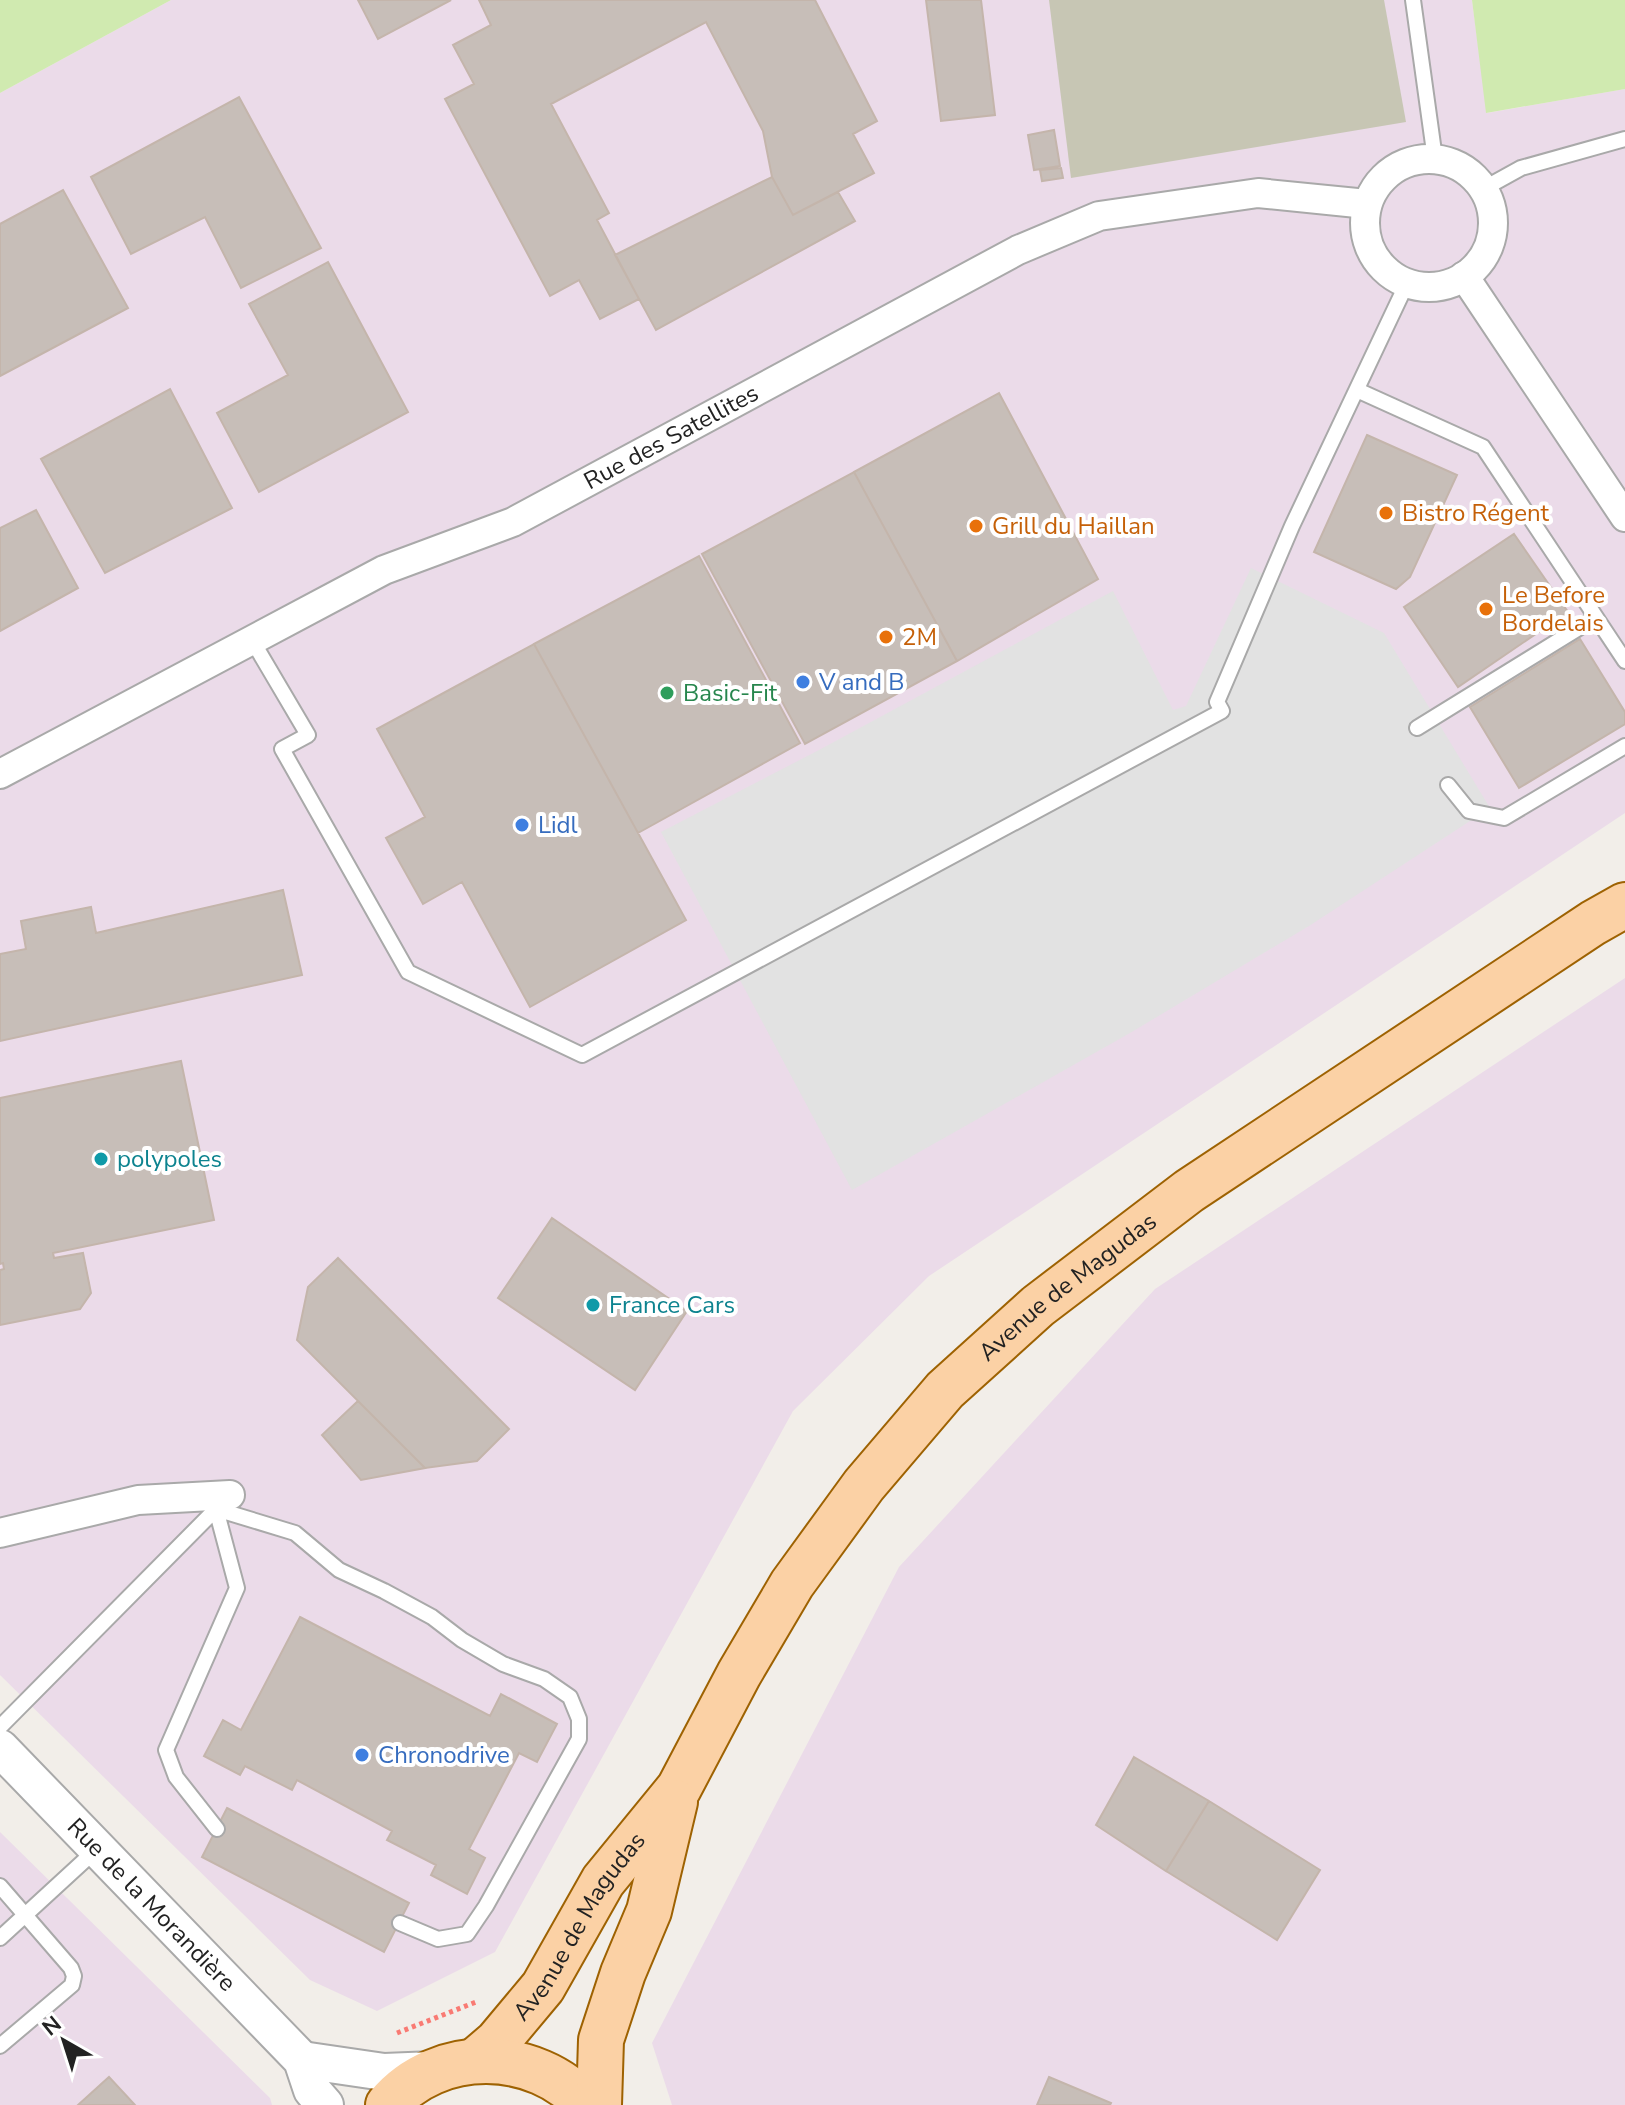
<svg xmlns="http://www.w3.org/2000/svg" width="1625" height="2105" font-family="'Nunito Sans',sans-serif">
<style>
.industrial{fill:#ebdbe9}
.construction{fill:#c7c6b4}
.grass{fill:#d0eab0}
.parking{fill:#e2e2e2}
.building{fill:#c7beb8;stroke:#c4b5ab;stroke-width:2}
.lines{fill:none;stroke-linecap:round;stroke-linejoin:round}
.service-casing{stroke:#a9a9a9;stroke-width:18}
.minor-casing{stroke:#a9a9a9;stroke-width:32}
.tertiary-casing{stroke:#a9a9a9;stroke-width:40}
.primary-casing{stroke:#9e6202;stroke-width:48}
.path{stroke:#f97a73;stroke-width:5;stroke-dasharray:4 4;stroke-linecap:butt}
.service{stroke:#fff;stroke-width:14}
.minor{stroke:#fff;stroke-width:28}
.tertiary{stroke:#fff;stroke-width:36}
.primary{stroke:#fbd1a5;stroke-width:44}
.food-dot{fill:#e8710a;stroke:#fff;stroke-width:3}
.shop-dot{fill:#3f7fe0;stroke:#fff;stroke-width:3}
.leisure-dot{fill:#2e9e5b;stroke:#fff;stroke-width:3}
.culture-dot{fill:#0f9aa8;stroke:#fff;stroke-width:3}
.labels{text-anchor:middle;stroke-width:8;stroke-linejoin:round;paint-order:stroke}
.street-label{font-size:24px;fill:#222;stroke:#fff}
.food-label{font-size:24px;fill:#c56008;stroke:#fff;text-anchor:start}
.shop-label{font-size:24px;fill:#366cbe;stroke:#fff;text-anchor:start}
.leisure-label{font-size:24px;fill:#27864d;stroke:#fff;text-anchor:start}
.culture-label{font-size:24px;fill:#0d838f;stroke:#fff;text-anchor:start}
</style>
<rect width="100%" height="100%" fill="#f2eee9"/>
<!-- industrial -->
<path class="industrial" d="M171,0H1472L1487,113L1625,89V813L929,1276L793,1411L495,1952L377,2011L310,1980L0,1675V93Z
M1625,978V2105H672L652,2043L899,1567L1155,1289Z
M0,1832L270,2098L272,2105H0Z"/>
<!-- construction -->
<path class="construction" d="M1049,0H1384L1406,122L1071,178Z"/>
<!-- grass -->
<path class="grass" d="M0,0H171L0,93Z
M1472,0H1625V89L1486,113Z"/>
<!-- parking -->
<path class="parking" d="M1251,568L1384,633L1490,808L1309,926L1130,1033L852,1190L661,832L819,750L1113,591L1173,710L1186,706Z"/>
<!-- building -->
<path class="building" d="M358,0H451L378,39Z
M479,0H815L877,121L853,134L874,173L793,215L772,177L763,131L706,22L551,104L609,213L597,220L639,299L600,319L579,280L550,296L445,99L474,84L453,45L491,25Z
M926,0H981L995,115L941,121Z
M239,97L321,248L241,288L205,217L131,254L91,177Z
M1054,130L1060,166L1034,170L1028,135Z
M1061,168L1063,178L1042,181L1040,170Z
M772,177L793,215L838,192L855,221L656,330L615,255Z
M63,190L128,308L0,376V224Z
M328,262L408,412L259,492L217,413L288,375L249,304Z
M170,389L232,508L105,573L41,459Z
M999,393L1098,579L957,661L854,472Z
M1367,435L1457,475L1410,577L1396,589L1314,552Z
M854,472L957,661L805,744L702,554Z
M36,510L78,588L0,631V528Z
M1514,534L1568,612L1458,687L1404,607Z
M699,556L800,743L638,833L534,644Z
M1580,639L1625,712V724L1519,788L1470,707Z
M534,644L686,920L530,1007L462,882L423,904L386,838L425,817L377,729Z
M283,890L302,975L0,1041V954L26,949L21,921L91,907L96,933Z
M181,1061L214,1220L53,1253L54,1258L83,1253L91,1293L80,1309L0,1325V1270L4,1269L3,1263L0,1264V1098Z
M552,1218L687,1311L635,1390L498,1298Z
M338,1258L509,1429L477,1461L425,1468L297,1340L308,1287Z
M358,1401L425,1468L361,1480L322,1435Z
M300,1617L490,1716L501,1694L557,1724L537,1762L519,1753L469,1849L485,1858L467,1894L431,1875L436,1865L387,1840L392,1831L297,1780L292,1790L245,1766L240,1775L204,1756L223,1720L241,1730Z
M1134,1757L1209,1801L1166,1871L1096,1825Z
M1209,1801L1320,1870L1277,1940L1166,1871Z
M227,1808L409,1903L384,1952L202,1857Z
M109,2077L135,2105H78Z
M1049,2077L1111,2103L1110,2105H1037Z"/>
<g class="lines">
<defs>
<path id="service" d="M1413,0L1435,159
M1483,189L1521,168L1625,139
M1357,390L1483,447L1625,661
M252,640L308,735L282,749L408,972L582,1055L1222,711L1217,702L1292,526L1407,283
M1417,728L1595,618
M1448,785L1469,811L1504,818L1625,746
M216,1509L295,1533L339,1570L384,1591L432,1617L462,1640L503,1664L544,1679L570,1697L579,1719V1739L486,1906L467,1934L438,1939L400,1923
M216,1509L237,1588L166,1750L176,1777L217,1829
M0,1727L221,1504
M0,1886L71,1968L74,1976L72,1985L0,2046
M0,1938L97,1849"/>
<g id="minor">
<circle cx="1429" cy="223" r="64"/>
<path d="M1464,276L1625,517"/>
<path id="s1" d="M0,774L384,570L513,522L1018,250L1099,216L1258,193L1367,204"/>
<path d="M0,1533L138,1500L230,1495"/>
</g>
<g id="tertiary">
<path id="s2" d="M0,1748L302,2060L312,2090L325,2105"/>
<path d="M302,2060L384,2072L434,2070"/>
</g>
<g id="primary">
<path id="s3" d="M476,2060L497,2042L543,1987L603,1881L679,1788L739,1674L792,1584L864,1485L945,1390L1038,1306L1189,1191L1593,923L1625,905"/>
<path d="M388,2105C437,2046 536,2047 586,2105"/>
<path d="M599,2105L601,2040L623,1973L649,1911L675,1802"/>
</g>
</defs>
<!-- service casing -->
<use href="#service" class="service-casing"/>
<!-- minor casing -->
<use href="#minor" class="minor-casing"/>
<!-- tertiary casing -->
<use href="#tertiary" class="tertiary-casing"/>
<!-- primary casing -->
<use href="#primary" class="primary-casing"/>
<!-- path -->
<path class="path" d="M397,2033L476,2002"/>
<!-- service -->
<use href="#service" class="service"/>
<!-- minor -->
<use href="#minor" class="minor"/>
<!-- tertiary -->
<use href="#tertiary" class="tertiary"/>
<!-- primary -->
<use href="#primary" class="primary"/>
</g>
<!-- markers -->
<g class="food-dot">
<circle cx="1386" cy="513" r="8"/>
<circle cx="976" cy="526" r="8"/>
<circle cx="1486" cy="609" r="8"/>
<circle cx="886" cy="637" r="8"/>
</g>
<g class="shop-dot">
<circle cx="803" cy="682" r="8"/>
<circle cx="522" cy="825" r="8"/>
<circle cx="362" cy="1755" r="8"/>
</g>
<circle class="leisure-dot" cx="667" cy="693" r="8"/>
<g class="culture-dot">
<circle cx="101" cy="1159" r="8"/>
<circle cx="593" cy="1305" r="8"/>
</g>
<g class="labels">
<!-- street labels -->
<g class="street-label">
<text dy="8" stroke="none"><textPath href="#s1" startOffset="752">Rue des Satellites</textPath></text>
<text dy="8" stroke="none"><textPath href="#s3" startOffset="982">Avenue de Magudas</textPath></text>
<text dy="8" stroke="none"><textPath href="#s2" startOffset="218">Rue de la Morandière</textPath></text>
<text dy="8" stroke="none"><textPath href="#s3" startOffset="170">Avenue de Magudas</textPath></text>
</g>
<!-- food labels -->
<g class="food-label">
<text x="1402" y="521">Bistro Régent</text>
<text x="992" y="534">Grill du Haillan</text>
<text x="1502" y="603">Le Before<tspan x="1502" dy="28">Bordelais</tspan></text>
<text x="902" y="645">2M</text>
</g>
<!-- shop labels -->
<g class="shop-label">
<text x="819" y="690">V and B</text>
<text x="538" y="833">Lidl</text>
<text x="378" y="1763">Chronodrive</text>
</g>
<!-- leisure labels -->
<g class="leisure-label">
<text x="683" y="701">Basic-Fit</text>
</g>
<!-- culture labels -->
<g class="culture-label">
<text x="117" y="1167">polypoles</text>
<text x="609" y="1313">France Cars</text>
</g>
</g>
<!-- north arrow -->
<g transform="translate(64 2041) rotate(321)" stroke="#ffffff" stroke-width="6" paint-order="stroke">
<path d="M0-6L14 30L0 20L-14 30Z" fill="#222222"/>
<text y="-12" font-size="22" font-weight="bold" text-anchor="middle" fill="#222222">N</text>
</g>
</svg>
